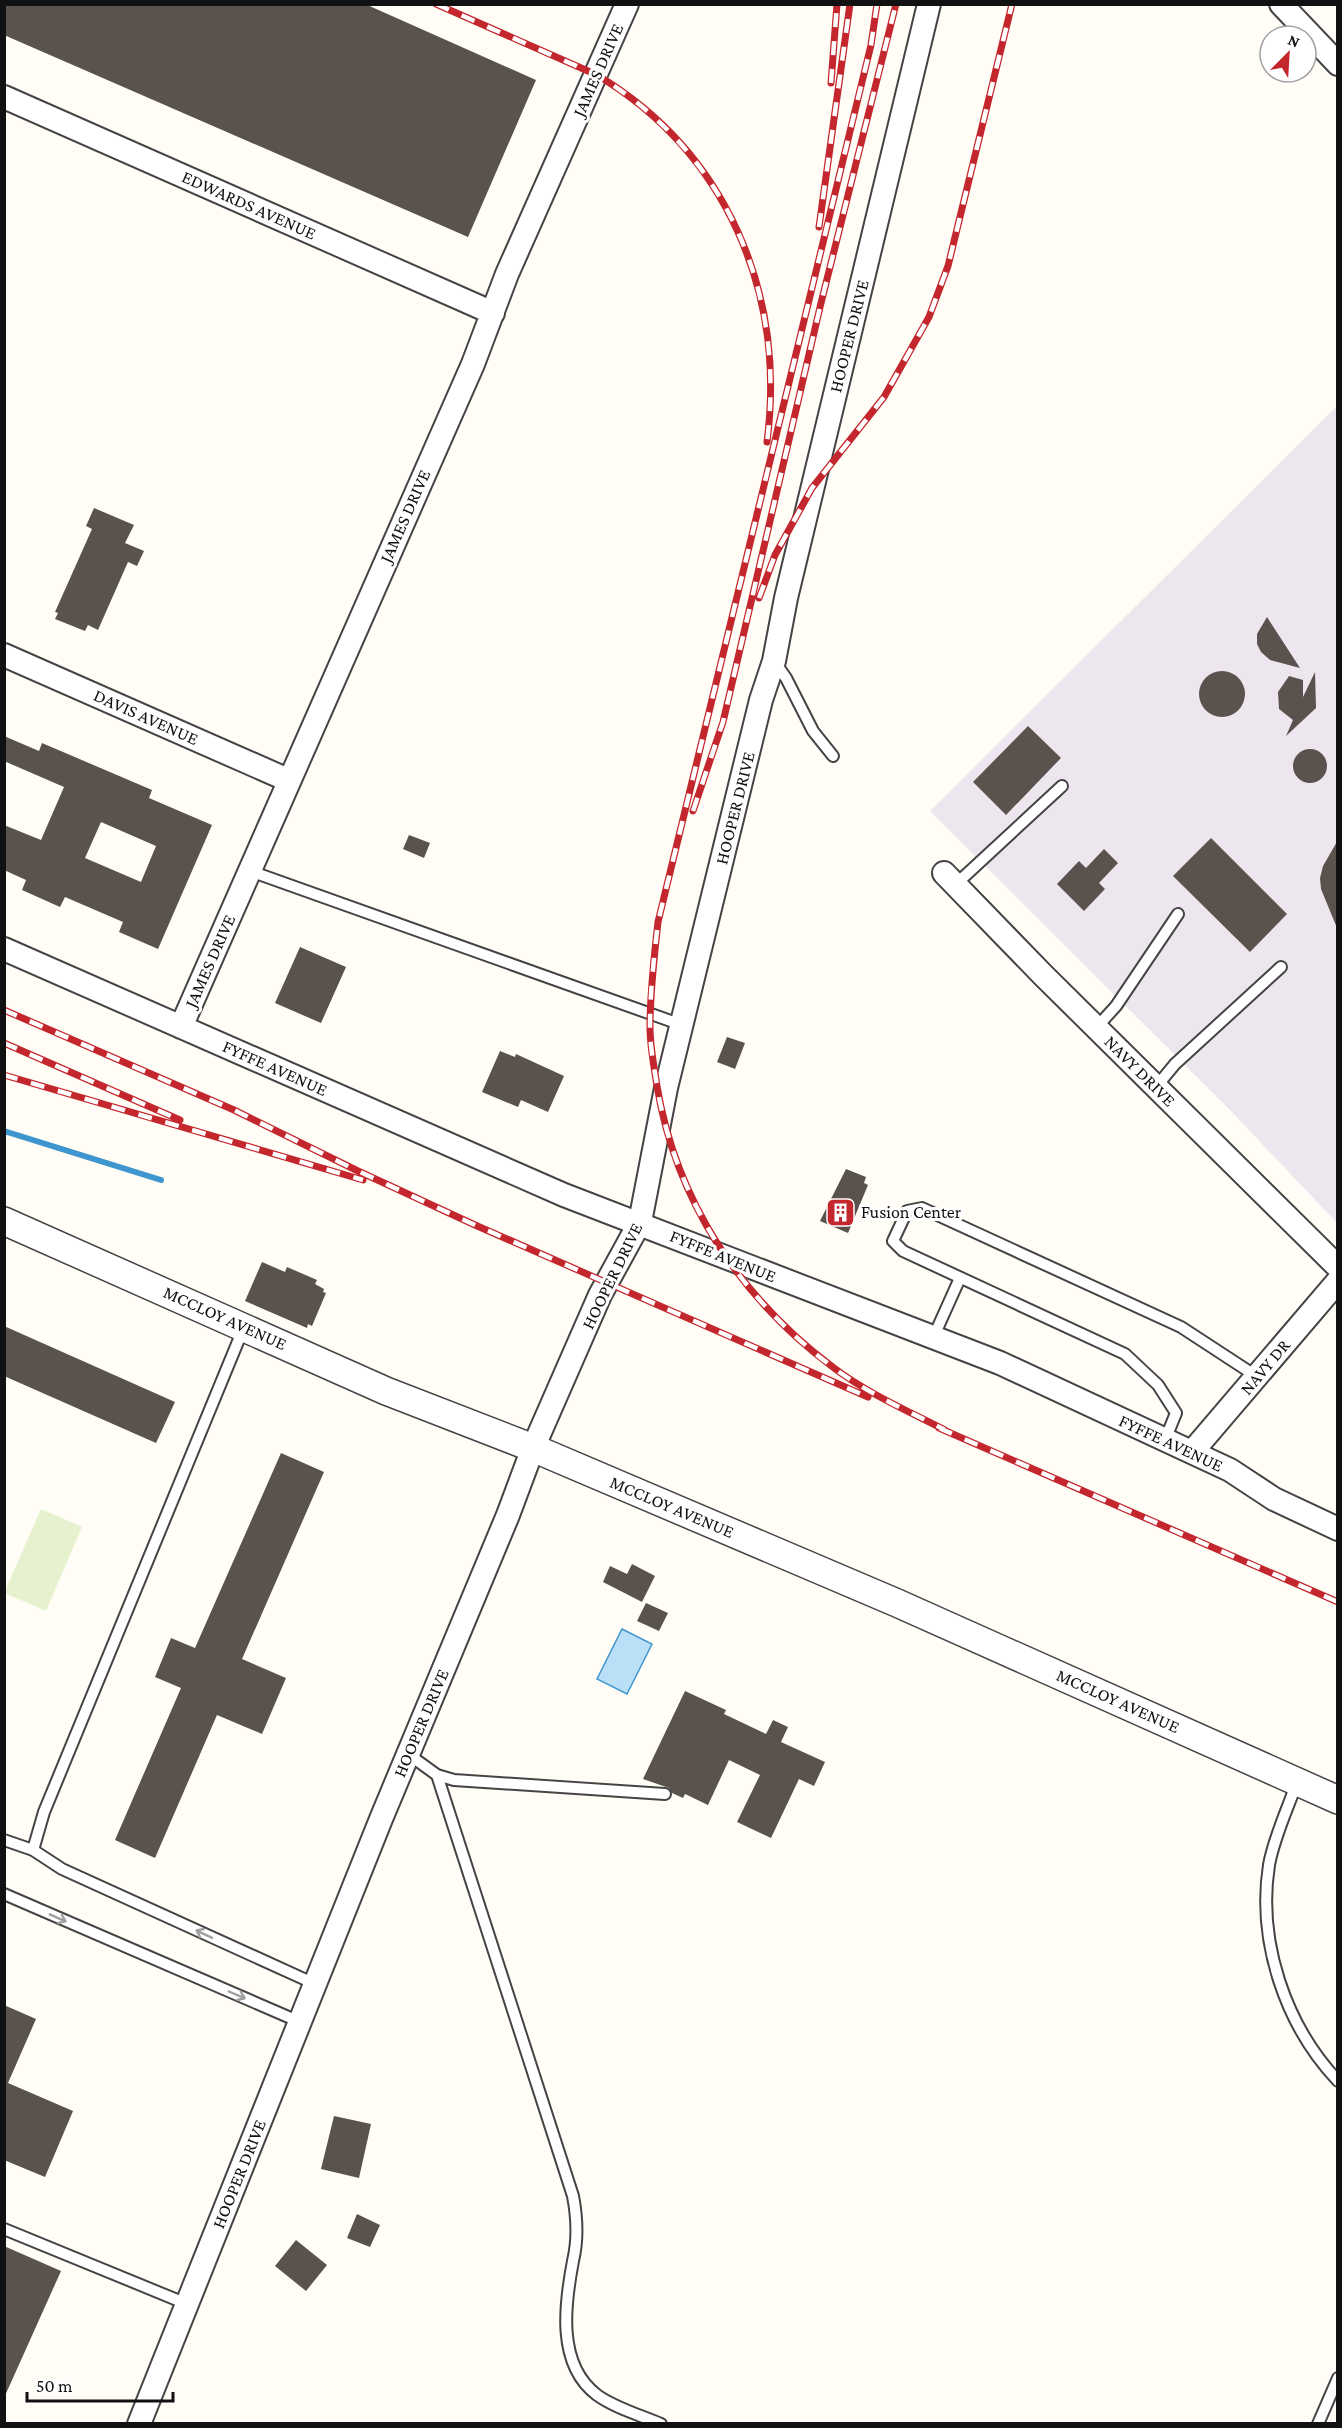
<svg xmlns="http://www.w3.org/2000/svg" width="1342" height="2428" font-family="'Crimson Pro',serif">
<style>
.industrial{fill:#eee6ef}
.pitch{fill:#e6f2cf}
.water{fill:#b9e0f7;stroke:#3f96cf;stroke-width:1.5}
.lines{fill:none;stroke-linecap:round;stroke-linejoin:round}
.stream{stroke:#3f96cf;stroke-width:6}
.building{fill:#5a524d;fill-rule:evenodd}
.service-casing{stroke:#444;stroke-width:14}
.minor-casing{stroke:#444;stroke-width:26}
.tertiary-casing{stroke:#444;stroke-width:30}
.service{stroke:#fff;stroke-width:10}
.minor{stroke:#fff;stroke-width:22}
.tertiary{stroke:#fff;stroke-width:27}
.rail-casing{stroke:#c4262e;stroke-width:7}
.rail{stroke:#fff;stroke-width:4.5;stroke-dasharray:14;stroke-linecap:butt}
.oneway{stroke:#a0a0a0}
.labels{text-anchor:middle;stroke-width:6;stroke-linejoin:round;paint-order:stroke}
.street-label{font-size:18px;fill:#111;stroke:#fff}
.poi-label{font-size:18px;fill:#111;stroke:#fff;text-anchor:start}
</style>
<rect width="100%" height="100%" fill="#fffdf5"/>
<!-- industrial -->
<path class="industrial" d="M1337,406V1223L1229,1109L930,811Z"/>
<!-- pitch -->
<path class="pitch" d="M41,1509L82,1527L46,1611L4,1593Z"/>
<!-- water -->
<path class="water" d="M622,1629L652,1644L627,1694L597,1679Z"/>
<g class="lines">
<!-- stream -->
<path class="stream" d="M4,1131L161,1180"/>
</g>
<!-- building -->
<path class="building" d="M4,4H365L536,80L468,237L4,35Z
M94,508L134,525L125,543L144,551L137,566L128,562L98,630L88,625L85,631L55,619L58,613L55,612L92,529L86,526Z
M1267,617L1300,668L1270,660L1261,652L1257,644V634Z
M1199 694a23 23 0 1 1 46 0a23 23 0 1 1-46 0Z
M1315,672L1316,708L1286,736L1293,720L1279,709L1278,692L1289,676L1303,680V697Z
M1028,726L1061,758L1006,815L973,782Z
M4,736L39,751L42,743L152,790L149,798L212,825L158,949L119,932L123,922L65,897L60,907L22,890L26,880L4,870V825L41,840L64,787L4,761ZM101,822L156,846L141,882L85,858Z
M1293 766a17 17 0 1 1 34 0a17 17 0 1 1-34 0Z
M409,835L430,843L424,858L403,849Z
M1211,838L1287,914L1250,952L1173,876Z
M1338,840V928H1337L1321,889L1320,878L1323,866Z
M1104,849L1118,863L1099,883L1105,889L1084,911L1057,884L1079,861L1086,868Z
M300,947L346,967L321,1023L275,1003Z
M727,1037L745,1043L735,1069L717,1062Z
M500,1051L515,1057L516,1054L564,1076L548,1112L521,1100L518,1107L482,1092Z
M846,1169L866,1177L864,1183L868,1185L848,1233L820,1221Z
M262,1262L285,1272L287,1267L317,1280L315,1284L324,1289L323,1292L326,1293L312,1326L308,1324L307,1328L245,1301Z
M4,1326L175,1402L156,1443L4,1376Z
M281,1453L324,1472L242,1659L286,1678L262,1734L217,1715L155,1858L115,1840L181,1688L155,1677L171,1638L195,1648Z
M632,1564L655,1576L642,1602L603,1582L610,1566L627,1574Z
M646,1603L668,1613L659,1631L637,1621Z
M685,1691L726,1710L724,1714L766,1734L773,1720L788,1727L781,1742L825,1762L814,1786L799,1779L771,1838L737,1822L760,1775L729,1760L708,1805L685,1794L683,1798L672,1793L669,1788L643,1779Z
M4,2005L36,2019L8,2083L73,2111L45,2177L4,2160Z
M334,2116L371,2124L359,2178L321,2169Z
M357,2214L380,2225L370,2247L347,2238Z
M296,2240L327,2265L306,2291L275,2266Z
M4,2246L61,2271L4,2398Z"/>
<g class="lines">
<defs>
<path id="service" d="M774,661L786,678L813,731L833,756
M250,871L682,1025
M955,885L1062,786
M1096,1028L1116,1006L1178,914
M1156,1087L1175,1064L1281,967
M933,1338L960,1278
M1165,1440L1176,1413L1158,1385L1125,1354L903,1251L893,1241L907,1211L922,1208L1181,1327L1256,1376
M408,1754L437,1775L454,1780L665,1794
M437,1775L573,2196C577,2217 578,2240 573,2261C565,2303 556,2364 597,2395C615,2408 640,2415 661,2424
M1297,1782C1288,1808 1274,1837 1269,1865C1257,1941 1285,2025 1338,2081
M4,1840L33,1850L62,1869L315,1984
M33,1850L44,1812L244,1327
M4,1894L300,2022
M4,2229L187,2304
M1318,2424L1338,2378"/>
<path id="minor" d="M1281,4L1338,64
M4,97L493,313
M4,655L288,780
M944,873L1043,975L1338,1267
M4,949L564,1195L1000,1363L1230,1470L1274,1499L1338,1529
M181,1027L473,364L507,274L627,4
M1192,1452L1338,1281
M139,2424L381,1819L508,1515L533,1448L600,1295L640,1222L666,1088L761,700L774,661L786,598L929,4"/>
<path id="tertiary" d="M4,1221L386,1391L533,1448L897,1603L1338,1800"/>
</defs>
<!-- service casing -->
<use href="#service" class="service-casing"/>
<!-- minor casing -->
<use href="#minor" class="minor-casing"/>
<!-- tertiary casing -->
<use href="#tertiary" class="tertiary-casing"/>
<!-- service -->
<use href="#service" class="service"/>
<!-- minor -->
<use href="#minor" class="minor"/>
<!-- tertiary -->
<use href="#tertiary" class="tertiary"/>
<defs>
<path id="rail" d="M436,4L597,75C727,153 786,293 767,442
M877,4L871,45L658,922C654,957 650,992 650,1027C650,1047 654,1066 657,1086C676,1201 741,1299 834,1368C867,1393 908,1411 945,1430
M831,83L837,4
M819,227L850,4
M759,598L775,555L812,488L884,397L929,317L948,266L1012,4
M693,811L723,722L821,303L896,4
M4,1010L234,1110L358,1171L475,1225L868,1397
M4,1043L180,1120
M4,1075L363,1180
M939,1428L1338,1602"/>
</defs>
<!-- rail casing -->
<use href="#rail" class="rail-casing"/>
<!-- rail -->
<use href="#rail" class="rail"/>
</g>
<!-- one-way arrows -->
<defs><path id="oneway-shaft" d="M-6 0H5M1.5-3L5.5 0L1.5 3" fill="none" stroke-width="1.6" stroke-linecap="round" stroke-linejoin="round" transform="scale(1.5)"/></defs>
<g class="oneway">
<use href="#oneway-shaft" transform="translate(58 1918) rotate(24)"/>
<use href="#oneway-shaft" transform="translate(204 1934) rotate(-155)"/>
<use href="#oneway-shaft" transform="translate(237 1995) rotate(23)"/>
</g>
<!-- icons -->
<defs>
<symbol id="building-square" viewBox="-11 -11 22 22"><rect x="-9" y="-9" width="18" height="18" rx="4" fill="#c4262e" stroke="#fff"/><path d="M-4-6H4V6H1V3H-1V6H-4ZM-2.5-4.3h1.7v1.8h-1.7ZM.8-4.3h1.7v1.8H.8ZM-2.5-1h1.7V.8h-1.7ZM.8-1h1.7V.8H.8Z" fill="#fff"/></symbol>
</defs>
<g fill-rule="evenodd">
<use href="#building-square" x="824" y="1196" width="33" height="33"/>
</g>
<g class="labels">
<!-- street labels -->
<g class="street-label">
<text transform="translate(598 70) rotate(-66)" y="6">JAMES DRIVE</text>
<text transform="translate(249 205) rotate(24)" y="6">EDWARDS AVENUE</text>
<text transform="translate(849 336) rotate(-76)" y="6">HOOPER DRIVE</text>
<text transform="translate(405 516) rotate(-66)" y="6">JAMES DRIVE</text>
<text transform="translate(146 717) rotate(24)" y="6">DAVIS AVENUE</text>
<text transform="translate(735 808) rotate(-76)" y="6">HOOPER DRIVE</text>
<text transform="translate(210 961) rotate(-66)" y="6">JAMES DRIVE</text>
<text transform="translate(275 1068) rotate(24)" y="6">FYFFE AVENUE</text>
<text transform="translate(1140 1071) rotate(45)" y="6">NAVY DRIVE</text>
<text transform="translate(723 1256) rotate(22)" y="6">FYFFE AVENUE</text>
<text transform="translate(612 1276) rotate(-64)" y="6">HOOPER DRIVE</text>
<text transform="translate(225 1318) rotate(24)" y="6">MCCLOY AVENUE</text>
<text transform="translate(1265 1367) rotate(-50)" y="6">NAVY DR</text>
<text transform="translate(1171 1443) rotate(25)" y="6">FYFFE AVENUE</text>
<text transform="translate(672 1507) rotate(23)" y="6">MCCLOY AVENUE</text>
<text transform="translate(1118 1701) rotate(24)" y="6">MCCLOY AVENUE</text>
<text transform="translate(421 1723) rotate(-67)" y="6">HOOPER DRIVE</text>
<text transform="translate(239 2174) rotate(-68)" y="6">HOOPER DRIVE</text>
</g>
<!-- poi labels -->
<g class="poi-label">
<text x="861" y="1218">Fusion Center</text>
</g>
</g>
<!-- border -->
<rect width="1342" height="2428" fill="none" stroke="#111111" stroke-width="12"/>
<!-- north arrow -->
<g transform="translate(1288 54) rotate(24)"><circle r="28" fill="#ffffff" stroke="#a0a0a0" stroke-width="1.5"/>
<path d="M0-4.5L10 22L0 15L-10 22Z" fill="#c4262e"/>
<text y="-9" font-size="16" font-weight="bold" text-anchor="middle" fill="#111111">N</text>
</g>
<!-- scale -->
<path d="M27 2392v9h146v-9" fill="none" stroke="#111111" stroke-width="3"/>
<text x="36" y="2392" font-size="18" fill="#111111" stroke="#ffffff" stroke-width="4.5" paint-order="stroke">50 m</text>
</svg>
